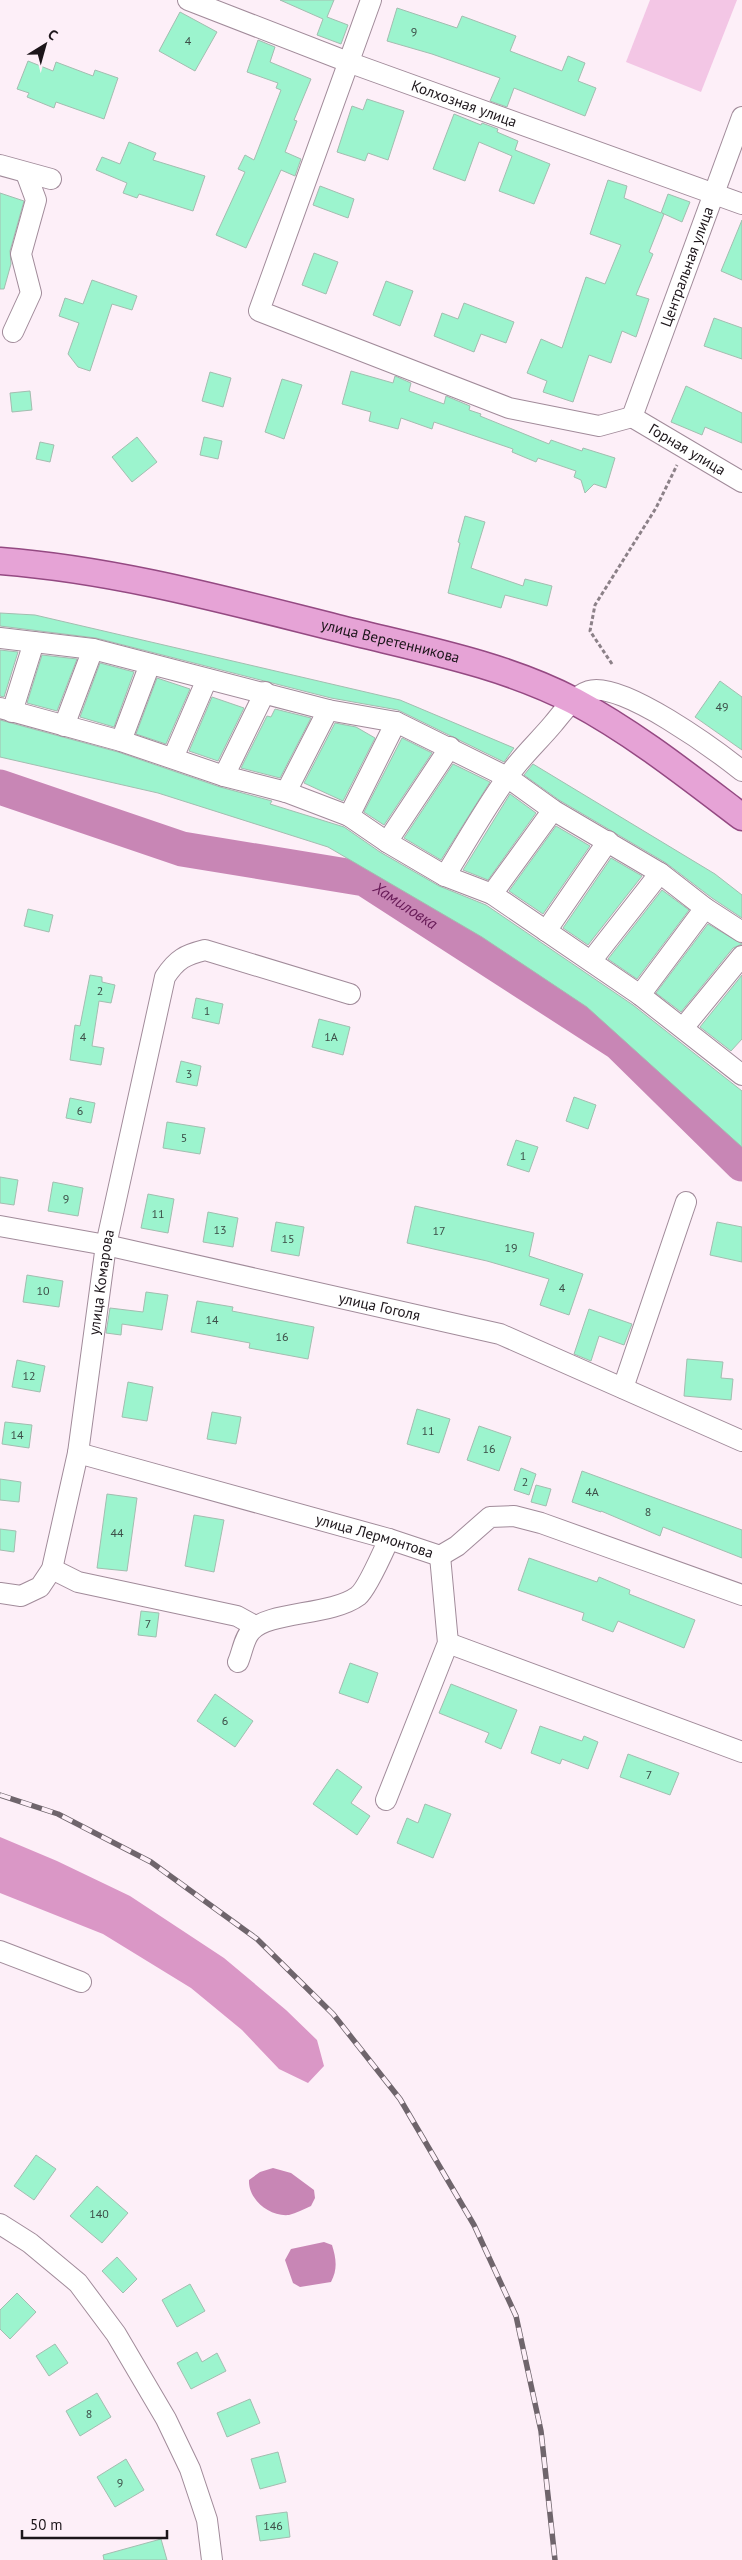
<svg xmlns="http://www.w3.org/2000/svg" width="742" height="2560" font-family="'PT Sans',sans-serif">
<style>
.green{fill:#f3c6e5}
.forest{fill:#da97c6}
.water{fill:#c886b5}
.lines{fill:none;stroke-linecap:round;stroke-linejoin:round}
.river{stroke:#c886b5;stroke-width:35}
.building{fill:#9cf4ce;stroke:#a3bdb0}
.minor-casing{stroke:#a18b9a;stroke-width:22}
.major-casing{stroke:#944982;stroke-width:29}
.path{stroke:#8c8188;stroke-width:3;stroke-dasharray:4 2.5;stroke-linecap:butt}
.minor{stroke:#fff;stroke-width:20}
.major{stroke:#e6a3d6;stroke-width:26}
.rail-casing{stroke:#6f656c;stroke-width:5.5}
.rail{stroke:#fdeff8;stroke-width:4;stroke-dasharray:11;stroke-linecap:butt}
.labels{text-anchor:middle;stroke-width:4;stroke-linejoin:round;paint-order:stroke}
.number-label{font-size:12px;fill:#3c4d47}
.street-label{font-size:15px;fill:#1c151a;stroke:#fdeff8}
.water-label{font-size:16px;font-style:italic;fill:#671a57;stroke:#fdeff8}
</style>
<rect width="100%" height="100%" fill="#fdeff8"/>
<!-- green -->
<path class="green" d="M650,0H737L701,92L626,62Z"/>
<!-- forest -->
<path class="forest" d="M0,1837L57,1861L130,1896L224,1958L286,2010L317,2040L324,2066L308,2083L279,2069L242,2030L191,1988L103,1934L0,1893Z"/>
<!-- water -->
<path class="water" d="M273,2168L291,2173L314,2190L315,2198L311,2206C304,2209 296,2213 289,2215C269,2217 248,2199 249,2180L260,2172Z
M324,2242L332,2245C336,2258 338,2269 331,2282L300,2287L293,2283L285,2260L291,2249Z"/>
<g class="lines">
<!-- river -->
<path class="river" id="s1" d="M0,787L182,849L365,879L619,1043L742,1164"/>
</g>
<!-- building -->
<path class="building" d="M280,0H334L327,17L348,25L341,44L317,35L323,19Z
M397,8L457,28L462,16L516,36L510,51L562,71L568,56L585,63L578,81L596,88L585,116L514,88L507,107L490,101L500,78L432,54L387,41Z
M180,12L217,32L195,71L159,51Z
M258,40L275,47L270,62L311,79L294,120L297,121L285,152L301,159L295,176L281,170L246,248L216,235L245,172L238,169L245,155L254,160L281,90L276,88L278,83L247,72Z
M28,61L53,71L56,62L93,76L95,70L118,78L104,119L56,102L54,108L27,97L29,93L17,89Z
M367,99L404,111L388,160L368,153L365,161L337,152L352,106L363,110Z
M454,114L481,125L482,123L498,129L497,132L518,141L515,150L550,164L534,204L499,191L512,156L479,142L465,181L433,169Z
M129,142L156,153L153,160L205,176L193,211L139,194L137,198L123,193L127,183L96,170L102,157L120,164Z
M608,180L627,186L624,198L661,213L668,194L690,202L682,222L662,213L664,214L649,252L653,254L636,295L649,299L636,337L622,331L611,363L589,355L573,402L543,392L547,381L527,373L541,339L562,348L586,277L605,284L621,245L590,234Z
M320,186L354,199L348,218L313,205Z
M0,193L24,201L10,251L11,264L4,289H0Z
M742,220V280L721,271Z
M314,253L338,262L326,294L302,285Z
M92,280L137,296L132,310L112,304L90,371L78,367L68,354L79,323L59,316L65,298L83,304Z
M386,281L413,291L400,326L373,315Z
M464,303L514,322L506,343L481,334L474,352L434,336L442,313L458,319Z
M714,318L742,328V359L704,346Z
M351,371L393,383L395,376L411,383L409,391L444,404L446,396L470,406L469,410L481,414L480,416L549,444L551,440L582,451L583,448L615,458L606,488L594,484L585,493L581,480L574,477L576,471L538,458L536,462L512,452L513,449L434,422L432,429L401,418L398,429L369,421L371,412L342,404Z
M210,372L231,378L223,407L202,401Z
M282,379L302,385L284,439L265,432Z
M686,386L742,413V443L705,427L702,435L671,422Z
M30,391L32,410L12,412L10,393Z
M137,437L157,462L132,482L112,457Z
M204,437L222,441L218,459L200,455Z
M40,442L54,445L50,462L36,459Z
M465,516L485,522L471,568L523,586L525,579L552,586L547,606L505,595L501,608L448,593L460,543L458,542Z
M0,613L35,615L400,700L514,748L504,762L398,710L331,698L96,638L0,626Z
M0,650L18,652L4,697L0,696Z
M42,655L77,659L57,711L27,703Z
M100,663L134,672L114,727L80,717Z
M157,678L190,689L166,744L136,734Z
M720,681L742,697V750L695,717Z
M212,697L244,708L218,761L189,751Z
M275,709L311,718L280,778L241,768L267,716L271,717Z
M0,720L118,752L220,787L272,801L270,804L344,827L380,852L439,886L486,905L633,1005L742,1091V1147L587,1007L482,937L328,847L158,793L0,757Z
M335,723L356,727L375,738L343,801L304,783Z
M402,738L432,753L384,825L364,812Z
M453,764L490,782L441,860L404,838Z
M533,764L715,874L742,895V918L712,898L666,863L559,800L524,775Z
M510,794L536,813L488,880L463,870Z
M556,826L590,846L543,914L509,891Z
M611,858L642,876L588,945L563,928Z
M662,890L689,910L637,979L608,959Z
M28,909L53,915L49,932L24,926Z
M708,924L742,944L733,948L681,1012L656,993Z
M90,975L102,977V982L115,985L111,1003L99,1001L92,1046L104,1048L101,1065L70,1060L75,1025L80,1026Z
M742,975V1039L731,1051L700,1027Z
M196,998L223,1004L219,1024L192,1018Z
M319,1019L350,1027L343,1055L312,1047Z
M181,1061L201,1066L197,1086L176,1082Z
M574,1097L596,1105L588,1129L566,1121Z
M70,1098L95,1103L91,1123L66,1118Z
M167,1122L205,1128L200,1154L163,1148Z
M516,1140L538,1147L529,1172L507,1165Z
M0,1177L18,1180L14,1205L0,1203Z
M53,1182L83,1188L78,1216L48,1211Z
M148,1194L174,1199L168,1233L141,1228Z
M415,1206L534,1233L529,1256L583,1274L569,1315L540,1305L549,1279L487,1261L407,1243Z
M208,1212L238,1218L233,1247L203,1242Z
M276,1222L304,1227L299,1256L271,1251Z
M717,1222L742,1227V1262L710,1255Z
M27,1275L63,1281L59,1307L23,1302Z
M146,1292L168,1295L162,1330L122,1324L121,1335L106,1333L110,1308L143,1312Z
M197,1301L233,1307L232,1311L314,1327L308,1359L249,1348L250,1343L191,1332Z
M589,1309L632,1324L624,1345L599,1336L591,1361L574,1354Z
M687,1359L723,1362L721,1378L733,1379L731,1400L684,1396Z
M17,1360L45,1366L40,1392L12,1387Z
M128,1382L153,1387L147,1421L122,1417Z
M417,1409L450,1419L439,1453L407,1444Z
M212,1412L241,1417L236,1444L207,1439Z
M5,1422L32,1425L29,1448L2,1444Z
M479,1426L511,1437L499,1471L467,1460Z
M521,1468L536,1474L529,1495L514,1490Z
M582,1471L742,1530V1558L663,1527L660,1536L601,1511V1512L572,1502Z
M0,1479L21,1482L19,1502L0,1500Z
M536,1485L551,1489L546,1506L531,1502Z
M107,1494L137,1498L127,1571L97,1568Z
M194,1515L224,1520L214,1572L185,1566Z
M0,1529L16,1531L14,1552L0,1550Z
M529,1558L597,1582L599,1577L630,1590L629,1594L695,1620L684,1648L618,1621L613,1632L582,1620L584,1613L518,1590Z
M141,1611L159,1613L156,1637L138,1635Z
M350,1663L378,1673L368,1703L339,1693Z
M451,1684L517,1710L501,1749L485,1742L489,1733L439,1713Z
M215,1694L253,1721L235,1747L197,1721Z
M540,1726L582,1741L584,1736L598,1742L588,1769L562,1759L560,1764L531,1753Z
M628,1754L679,1773L670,1795L620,1777Z
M337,1769L362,1787L351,1803L370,1816L357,1835L313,1804Z
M425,1804L451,1814L433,1858L397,1843L407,1818L418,1823Z
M36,2155L56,2169L34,2200L14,2186Z
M97,2186L128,2213L102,2243L70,2216Z
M117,2257L137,2279L123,2293L102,2271Z
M190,2284L205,2311L177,2327L162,2300Z
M17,2293L36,2312L10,2339L0,2329V2310Z
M55,2344L68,2363L49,2376L36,2356Z
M197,2352L202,2362L217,2353L226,2371L191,2389L177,2363Z
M97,2393L111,2417L80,2436L66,2411Z
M250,2399L260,2423L227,2437L217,2413Z
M278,2452L286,2482L260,2489L251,2459Z
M126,2459L144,2490L115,2507L97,2477Z
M287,2512L290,2537L260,2541L256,2516Z
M161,2539L167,2560H104L103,2555Z"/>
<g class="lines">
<defs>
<g id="minor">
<path id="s2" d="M188,0L348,62L742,204"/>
<path d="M371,0L259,311L509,408L599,426L632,417"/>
<path d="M0,165L51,179"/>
<path d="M13,332L31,293L21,254L36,200L26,173"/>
<path id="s3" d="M632,417L742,117"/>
<path id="s4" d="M632,417L742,482"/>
<path d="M0,638L93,649L328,710L396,722L507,777L553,810L660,873L705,908L742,932"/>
<path d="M0,708L121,741L224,776L286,792L349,816L387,842L445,876L492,894L640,995L742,1075"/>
<path d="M12,712L34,642"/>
<path d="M64,726L93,649"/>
<path d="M121,741L150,664"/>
<path d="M173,758L207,679"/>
<path d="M224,776L265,692"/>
<path d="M286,792L328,710"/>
<path d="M349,816L396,722"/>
<path d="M387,842L450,747"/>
<path d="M445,876C465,844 484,810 506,779C519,759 538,742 553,724C563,712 574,696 589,691C621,680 717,751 742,771"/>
<path d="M492,894L553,810"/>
<path d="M546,931L608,841"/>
<path d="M591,961L660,873"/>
<path d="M640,995L705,908"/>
<path d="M683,1028L742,956"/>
<path id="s5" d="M0,1226L106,1245L500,1334L742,1441"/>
<path d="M623,1388L686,1202"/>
<path id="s6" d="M78,1453L389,1539L440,1556L457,1546L490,1517L514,1516L541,1523L742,1595"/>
<path d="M52,1569L78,1582L237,1616L255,1626"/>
<path id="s7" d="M0,1593L21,1596L40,1587L52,1569L78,1453L106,1245L165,977C177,959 185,955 205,950L350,994"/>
<path d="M448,1643L742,1752"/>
<path d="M238,1662C242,1653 244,1638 251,1631C268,1611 331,1616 358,1596C367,1589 384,1550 389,1539"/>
<path d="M386,1800L448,1643L440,1556"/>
<path d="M0,1951L81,1982"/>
<path d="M0,2224L30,2243L78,2283L116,2334L166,2419L190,2469L207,2520L212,2560"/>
</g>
<g id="major">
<path id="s8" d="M0,561C116,570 225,600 337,628C416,648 501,663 574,701C634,733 688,776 742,817"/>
</g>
</defs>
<!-- minor casing -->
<use href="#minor" class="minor-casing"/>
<!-- major casing -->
<use href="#major" class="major-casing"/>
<!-- path -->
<path class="path" d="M612,664L590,631L595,605L656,508L677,465"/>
<!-- minor -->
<use href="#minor" class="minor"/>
<!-- major -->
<use href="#major" class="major"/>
<defs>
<path id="rail" d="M0,1795L58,1814L151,1862L257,1939L333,2014L400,2099L474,2225L516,2316L541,2431L555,2560"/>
</defs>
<!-- rail casing -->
<use href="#rail" class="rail-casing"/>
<!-- rail -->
<use href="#rail" class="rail"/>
</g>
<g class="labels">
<!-- number labels -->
<g class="number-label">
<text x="414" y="36">9</text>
<text x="188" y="45">4</text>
<text x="722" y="711">49</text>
<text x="100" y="995">2</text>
<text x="207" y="1015">1</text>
<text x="83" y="1041">4</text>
<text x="331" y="1041">1А</text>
<text x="189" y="1078">3</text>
<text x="80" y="1115">6</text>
<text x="184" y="1142">5</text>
<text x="523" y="1160">1</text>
<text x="66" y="1203">9</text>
<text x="158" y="1218">11</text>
<text x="220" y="1234">13</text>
<text x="439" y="1235">17</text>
<text x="288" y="1243">15</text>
<text x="511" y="1252">19</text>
<text x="562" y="1292">4</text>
<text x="43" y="1295">10</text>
<text x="212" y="1324">14</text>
<text x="282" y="1341">16</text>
<text x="29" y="1380">12</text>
<text x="428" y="1435">11</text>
<text x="17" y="1439">14</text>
<text x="489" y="1453">16</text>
<text x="525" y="1486">2</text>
<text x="592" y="1496">4А</text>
<text x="648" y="1516">8</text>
<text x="117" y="1537">44</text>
<text x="148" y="1628">7</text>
<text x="225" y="1725">6</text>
<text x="649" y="1779">7</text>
<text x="99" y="2218">140</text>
<text x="89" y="2418">8</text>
<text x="120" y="2487">9</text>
<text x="273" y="2530">146</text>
</g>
<!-- street labels -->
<g class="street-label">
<text dy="5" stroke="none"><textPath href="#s2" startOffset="295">Колхозная улица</textPath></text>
<text dy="5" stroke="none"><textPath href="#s3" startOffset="160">Центральная улица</textPath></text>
<text dy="5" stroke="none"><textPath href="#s4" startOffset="64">Горная улица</textPath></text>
<text dy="5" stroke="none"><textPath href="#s8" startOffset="399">улица Веретенникова</textPath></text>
<text dy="5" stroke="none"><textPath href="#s7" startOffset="355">улица Комарова</textPath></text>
<text dy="5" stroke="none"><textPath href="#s5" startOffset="388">улица Гоголя</textPath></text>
<text dy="5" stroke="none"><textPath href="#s6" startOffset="308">улица Лермонтова</textPath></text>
</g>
<!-- water labels -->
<g class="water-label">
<text dy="6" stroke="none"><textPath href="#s1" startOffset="426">Хамиловка</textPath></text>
</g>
</g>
<!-- north arrow -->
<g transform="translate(45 45) rotate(37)" stroke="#fdeff8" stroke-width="4" paint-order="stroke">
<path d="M0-4L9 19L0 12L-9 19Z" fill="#1c151a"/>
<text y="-8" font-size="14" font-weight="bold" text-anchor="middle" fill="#1c151a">С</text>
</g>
<!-- scale -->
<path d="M22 2530v8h145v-8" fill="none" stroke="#1c151a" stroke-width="2.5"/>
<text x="30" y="2530" font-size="15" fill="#1c151a" stroke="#fdeff8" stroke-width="4" paint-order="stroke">50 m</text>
</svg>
